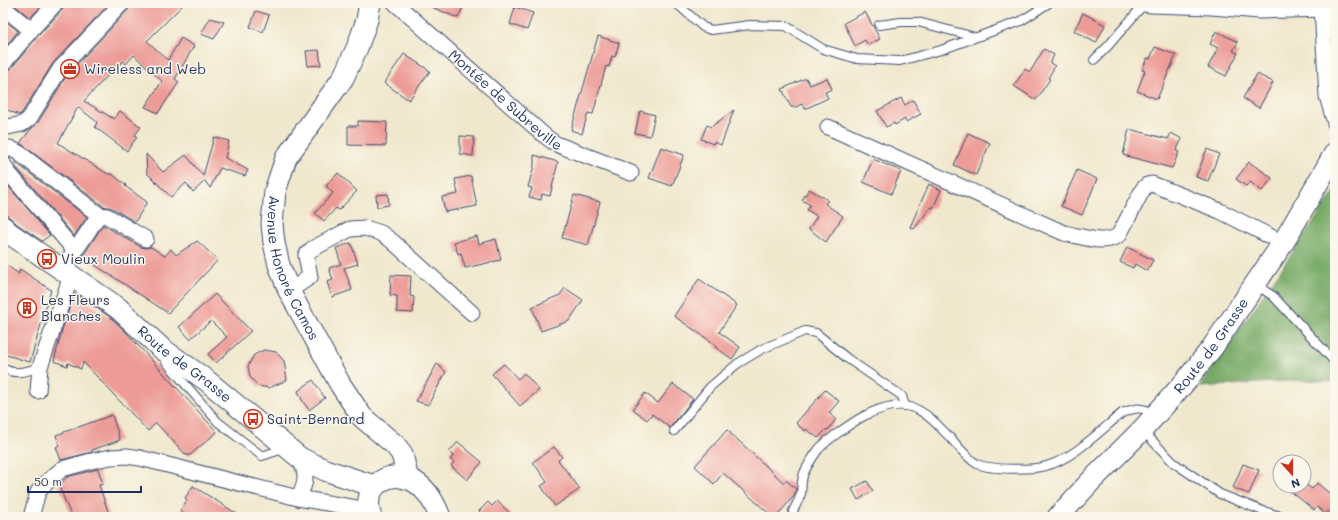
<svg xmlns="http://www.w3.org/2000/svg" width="1338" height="520" font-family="Mali,sans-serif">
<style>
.forest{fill:#7a6;stroke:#496c62}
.building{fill:#ed9b97}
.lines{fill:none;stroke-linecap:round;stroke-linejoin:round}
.lane-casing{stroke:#3b4b6f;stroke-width:10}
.street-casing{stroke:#3b4b6f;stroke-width:17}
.secondary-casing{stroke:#3b4b6f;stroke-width:23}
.lane{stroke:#fff;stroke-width:8}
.street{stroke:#fff;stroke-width:15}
.secondary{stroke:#fff;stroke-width:21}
.labels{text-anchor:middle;stroke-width:3;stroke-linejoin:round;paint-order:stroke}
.poi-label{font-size:14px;fill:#1b2f5e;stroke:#fbf7ec;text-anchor:start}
.street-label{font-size:14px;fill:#1b2f5e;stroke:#fbf7ec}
</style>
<rect width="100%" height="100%" fill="#fbf7ec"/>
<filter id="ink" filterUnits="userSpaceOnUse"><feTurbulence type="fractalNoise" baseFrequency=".025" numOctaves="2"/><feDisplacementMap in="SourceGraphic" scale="8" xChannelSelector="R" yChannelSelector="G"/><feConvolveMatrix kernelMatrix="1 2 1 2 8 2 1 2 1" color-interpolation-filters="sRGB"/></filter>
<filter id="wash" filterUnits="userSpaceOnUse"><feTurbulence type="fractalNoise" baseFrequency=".012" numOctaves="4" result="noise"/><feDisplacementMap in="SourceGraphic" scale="16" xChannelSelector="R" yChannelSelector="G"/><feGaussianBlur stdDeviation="0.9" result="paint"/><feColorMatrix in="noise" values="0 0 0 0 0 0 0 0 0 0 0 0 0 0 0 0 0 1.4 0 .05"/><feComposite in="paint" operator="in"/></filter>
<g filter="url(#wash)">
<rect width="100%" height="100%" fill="#f0e8cd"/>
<!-- forest -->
<path class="forest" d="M1335,191V382L1304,380L1200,387Z"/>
<g id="blocks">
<!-- building -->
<path class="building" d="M12,3H44L30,18Z
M65,3H110L53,63L22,113L19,115L3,108V73L10,70L38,36L63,9Z
M131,3H185L147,41L168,60L181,38L194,46L175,79L179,82L158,113L145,107L162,81L134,55L126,64L123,61L114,70V69L84,101L114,119L120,111L141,127L135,135L137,137L127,151L95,127L97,122L78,107L58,143L108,174H112L126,185L125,186L147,202L135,222L112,208L103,206L20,143L30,130L37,124L67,75L129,9Z
M422,3H465L458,18Z
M515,7L533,13L527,30L510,24Z
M256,11L269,15L263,32L250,27Z
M865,12L880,39L868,45L865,40L855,46L844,23Z
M1083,13L1105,25L1096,43L1074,31Z
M210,18L224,22L214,39L201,34Z
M3,19L18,31L3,50Z
M1216,31L1238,42L1233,51L1238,53L1226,76L1208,67L1218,48L1210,44Z
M598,36L619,43L615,57L612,56L609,67L606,66L593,114L588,113L582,134L571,130Z
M1155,47L1176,55L1157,99L1137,91L1145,71L1142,70L1147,58L1150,59Z
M1044,49L1054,55L1050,63L1055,66L1048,78L1050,79L1036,100L1014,86L1025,69L1030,72Z
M319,50L321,65L308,66L306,51Z
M404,54L430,71L409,100L384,83Z
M1257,74L1273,82L1259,108L1243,98Z
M806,78L810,85L827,78L832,89L825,92L828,98L805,109L802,104L796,107H791L782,89Z
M901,98L905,105L913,100L921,114L906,122L905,119L895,125L894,123L886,127L877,111Z
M734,110L721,145L714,142L713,144L701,139L707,125L711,127Z
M640,111L655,115L650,136L635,133Z
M358,121L387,122L386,146L348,145V126H358Z
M1129,129L1168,139L1171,133L1182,139L1176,151L1179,152L1172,168L1123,155Z
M968,133L990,143L976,175L954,165Z
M460,136L474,137L473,156L460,154Z
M214,137L229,141L225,158L248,170L245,176L220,168L210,188L205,181L193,192L186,183L171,197L147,173L146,154L163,172L186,155L203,176Z
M661,147L684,155L672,186L649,178Z
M1207,149L1219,154L1208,181L1196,177Z
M534,155L558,162L550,196L542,194L541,200L529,197L532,188L528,187L534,166Z
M873,159L901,171L891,194L863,182Z
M15,162L87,217L74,236L15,166L14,164Z
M1249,162L1272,178L1262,191L1250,182L1246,186L1236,179Z
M1077,170L1097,179L1082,215L1061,206Z
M338,173L357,191L339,210L336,208L324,221L315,213L333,193L326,186Z
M471,176L477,206L445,212L442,197L458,194L455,179Z
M3,180L50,235L42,241L17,224L3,211Z
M929,184L941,190L933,208L931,207L914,229L910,227Z
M809,189L828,200L825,204L843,216L826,242L809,229L817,216L807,210L810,205L802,200Z
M388,194L389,205L377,207L376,195Z
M574,195L600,202L588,245L562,238Z
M103,225L141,247L146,248L151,247L165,256L171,249L176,255L197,241L218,260L168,313L83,257V256Z
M477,236L479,244L496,239L501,260L465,268L461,253L458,254L454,242Z
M351,243L358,264L344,268L352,290L332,297L327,282L333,280L329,268L341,264L336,248Z
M1127,247L1153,260L1147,271L1135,264L1133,268L1120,262Z
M3,263L19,274L20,269L51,290L30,362L3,354Z
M391,275L411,276L410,296L414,297L413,313L397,312V296L390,295Z
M699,279L737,305L719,332L740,347L732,359L715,347L716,345L674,316Z
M565,288L583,300L569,321L541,331L532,307L560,295Z
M74,294L85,300L110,317L125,331L217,432L190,455H186L156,423L148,431L83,362L81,369L68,363L67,366L54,361L62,330Z
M215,294L251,331L216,363L208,354L227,337L211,321L190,339L179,327Z
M264,350L276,352L284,361L287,380L269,388L258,386L250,377L248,366L254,355Z
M437,364L446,372L428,405L416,401Z
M504,364L518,379L524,373L539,390L520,406L492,374Z
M313,380L325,398L309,410L302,400L298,391Z
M673,384L693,399L670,428L652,414L647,420L633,409L645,393L658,403Z
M825,390L839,401L829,413L836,419L828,430L827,429L818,438L806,429L805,431L796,423Z
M112,415L120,440L92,450V452L61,460L56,447L59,445L56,435Z
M727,430L784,483L786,480L796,489L794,496L776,517H773L723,473L714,484L695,466Z
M458,442L482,462L467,480L451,466L454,462L450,460L453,456L449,452Z
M554,447L562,457L558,460L580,489L555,506L541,486L547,482L533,462Z
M1243,464L1259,470L1249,494L1233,488Z
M98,469L103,484L99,485L110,517H74L70,513L59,486L67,477Z
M867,481L873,491L858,500L852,489Z
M1317,483L1335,498V517L1328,511L1325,514L1317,507L1314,510L1284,486H1308L1312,489Z
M193,486L242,517H189L180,511L187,500L185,498Z
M497,501L514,517H481L483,515L479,511L488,502L492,506Z"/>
</g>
</g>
<g filter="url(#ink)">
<use href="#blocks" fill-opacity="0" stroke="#3b4b6f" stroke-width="1"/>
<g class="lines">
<defs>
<path id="lane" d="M676,3L703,27L711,30L750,25L786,26L823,49L857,59L900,61L941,50L1021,21L1049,3
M879,25L901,22H918L975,37
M1094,60L1108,46L1145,3
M1256,285L1273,296L1335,362
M166,362L218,422L262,456L286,448
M3,368C15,376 28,371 40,367
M674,431L710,387L737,364L762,349L805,331L816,333L848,359L902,396L905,406
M1143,431L1174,463L1220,494L1263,511L1284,517
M793,511C796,505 799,500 801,494C802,487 801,480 804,473C807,466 813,457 818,450C825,441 853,422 864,416C910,393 924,410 955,443C961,450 969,459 977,464C991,470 1032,470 1046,466C1073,459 1101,430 1122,413C1137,407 1142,407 1156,414"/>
<g id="street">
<path id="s1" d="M395,3L545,136L556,144L631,173"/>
<path d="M1138,3L1152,5L1212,7L1259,11L1322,9L1335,7"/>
<path d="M1322,3V9L1327,96L1335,123"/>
<path d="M3,7L31,30"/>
<path d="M3,64L31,30L56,3"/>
<path d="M828,127L1064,233C1081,236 1104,246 1119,235L1143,189L1147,185L1152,184L1220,211L1283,243"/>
<path d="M3,128L22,124L29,119L60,69L122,3"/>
<path d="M3,151L10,148L19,153L99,215L75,251L61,269"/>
<path d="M3,163L7,171L75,251"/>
<path d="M99,215L107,216L146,239"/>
<path d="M289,291L310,277L306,255L312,249L350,229L365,228L381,233L392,241L472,313"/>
<path d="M38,391L40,367L71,276"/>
<path d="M298,498C307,482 307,475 300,458"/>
<path d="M31,517L38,492L47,482L62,469L91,461L111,457L127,456L140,458L298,498L368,510"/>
</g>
<g id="secondary">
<path id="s2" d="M370,3L367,20L357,48L343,78L286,158L275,191L272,224L274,243L279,265L289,291L340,384L362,417L395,445L402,454L406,471L405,478"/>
<path id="s3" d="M3,227L9,233L118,308L161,348L206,380L300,458L325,470L374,486"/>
<path d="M371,517C359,485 393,465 418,484C429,492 435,504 440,517"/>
<path id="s4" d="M1058,517L1091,481L1142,430L1185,382L1212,348L1283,243L1335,153"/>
</g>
</defs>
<!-- lane casing -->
<use href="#lane" class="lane-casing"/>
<!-- street casing -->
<use href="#street" class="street-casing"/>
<!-- secondary casing -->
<use href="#secondary" class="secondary-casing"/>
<!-- lane -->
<use href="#lane" class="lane"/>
<!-- street -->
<use href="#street" class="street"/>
<!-- secondary -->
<use href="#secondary" class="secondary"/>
</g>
</g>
<!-- icons -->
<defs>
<symbol id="office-ring" viewBox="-11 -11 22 22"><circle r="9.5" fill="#fbf7ec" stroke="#c8321e" stroke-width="1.5"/><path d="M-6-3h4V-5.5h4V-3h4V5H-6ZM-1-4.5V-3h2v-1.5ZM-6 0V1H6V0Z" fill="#c8321e"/></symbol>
<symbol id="bus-ring" viewBox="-11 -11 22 22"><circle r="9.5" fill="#fbf7ec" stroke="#c8321e" stroke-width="1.5"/><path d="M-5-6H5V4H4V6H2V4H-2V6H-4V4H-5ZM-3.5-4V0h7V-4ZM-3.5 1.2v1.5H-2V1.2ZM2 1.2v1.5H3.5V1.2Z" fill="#c8321e"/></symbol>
<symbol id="building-ring" viewBox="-11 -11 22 22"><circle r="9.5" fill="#fbf7ec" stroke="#c8321e" stroke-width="1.5"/><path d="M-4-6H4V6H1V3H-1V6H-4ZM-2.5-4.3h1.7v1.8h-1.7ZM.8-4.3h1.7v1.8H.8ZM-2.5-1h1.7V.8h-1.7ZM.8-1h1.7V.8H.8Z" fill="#c8321e"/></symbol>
</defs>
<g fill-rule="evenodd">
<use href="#office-ring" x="59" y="58" width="22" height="22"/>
<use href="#bus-ring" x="36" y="248" width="22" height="22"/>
<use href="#building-ring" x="16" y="297" width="22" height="22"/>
<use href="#bus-ring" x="242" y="408" width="22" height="22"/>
</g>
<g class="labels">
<!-- poi labels -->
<g class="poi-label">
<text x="84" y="74">Wireless and Web</text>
<text x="61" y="264">Vieux Moulin</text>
<text x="41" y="305">Les Fleurs<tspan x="41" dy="16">Blanches</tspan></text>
<text x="267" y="424">Saint-Bernard</text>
</g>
<!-- street labels -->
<g class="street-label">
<text dy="5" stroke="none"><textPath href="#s1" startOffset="147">Montée de Subreville</textPath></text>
<text dy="5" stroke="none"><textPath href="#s2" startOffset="294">Avenue Honoré Camos</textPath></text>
<text dy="5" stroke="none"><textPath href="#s4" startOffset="230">Route de Grasse</textPath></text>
<text dy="5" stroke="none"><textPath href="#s3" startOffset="228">Route de Grasse</textPath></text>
</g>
</g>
<!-- margin -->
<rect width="1338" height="520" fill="none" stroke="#fbf7ec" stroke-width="16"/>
<!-- north arrow -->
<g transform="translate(1292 474) rotate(159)"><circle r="19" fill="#fbf7ec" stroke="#a1a7b3"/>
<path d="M0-3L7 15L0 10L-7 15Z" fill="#c8321e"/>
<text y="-6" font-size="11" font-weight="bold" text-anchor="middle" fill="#1b2f5e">N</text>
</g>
<!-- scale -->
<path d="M28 486v6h113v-6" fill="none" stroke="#1b2f5e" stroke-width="2"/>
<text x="34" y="486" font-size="12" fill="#1b2f5e" stroke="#fbf7ec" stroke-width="3" paint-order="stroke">50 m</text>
</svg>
